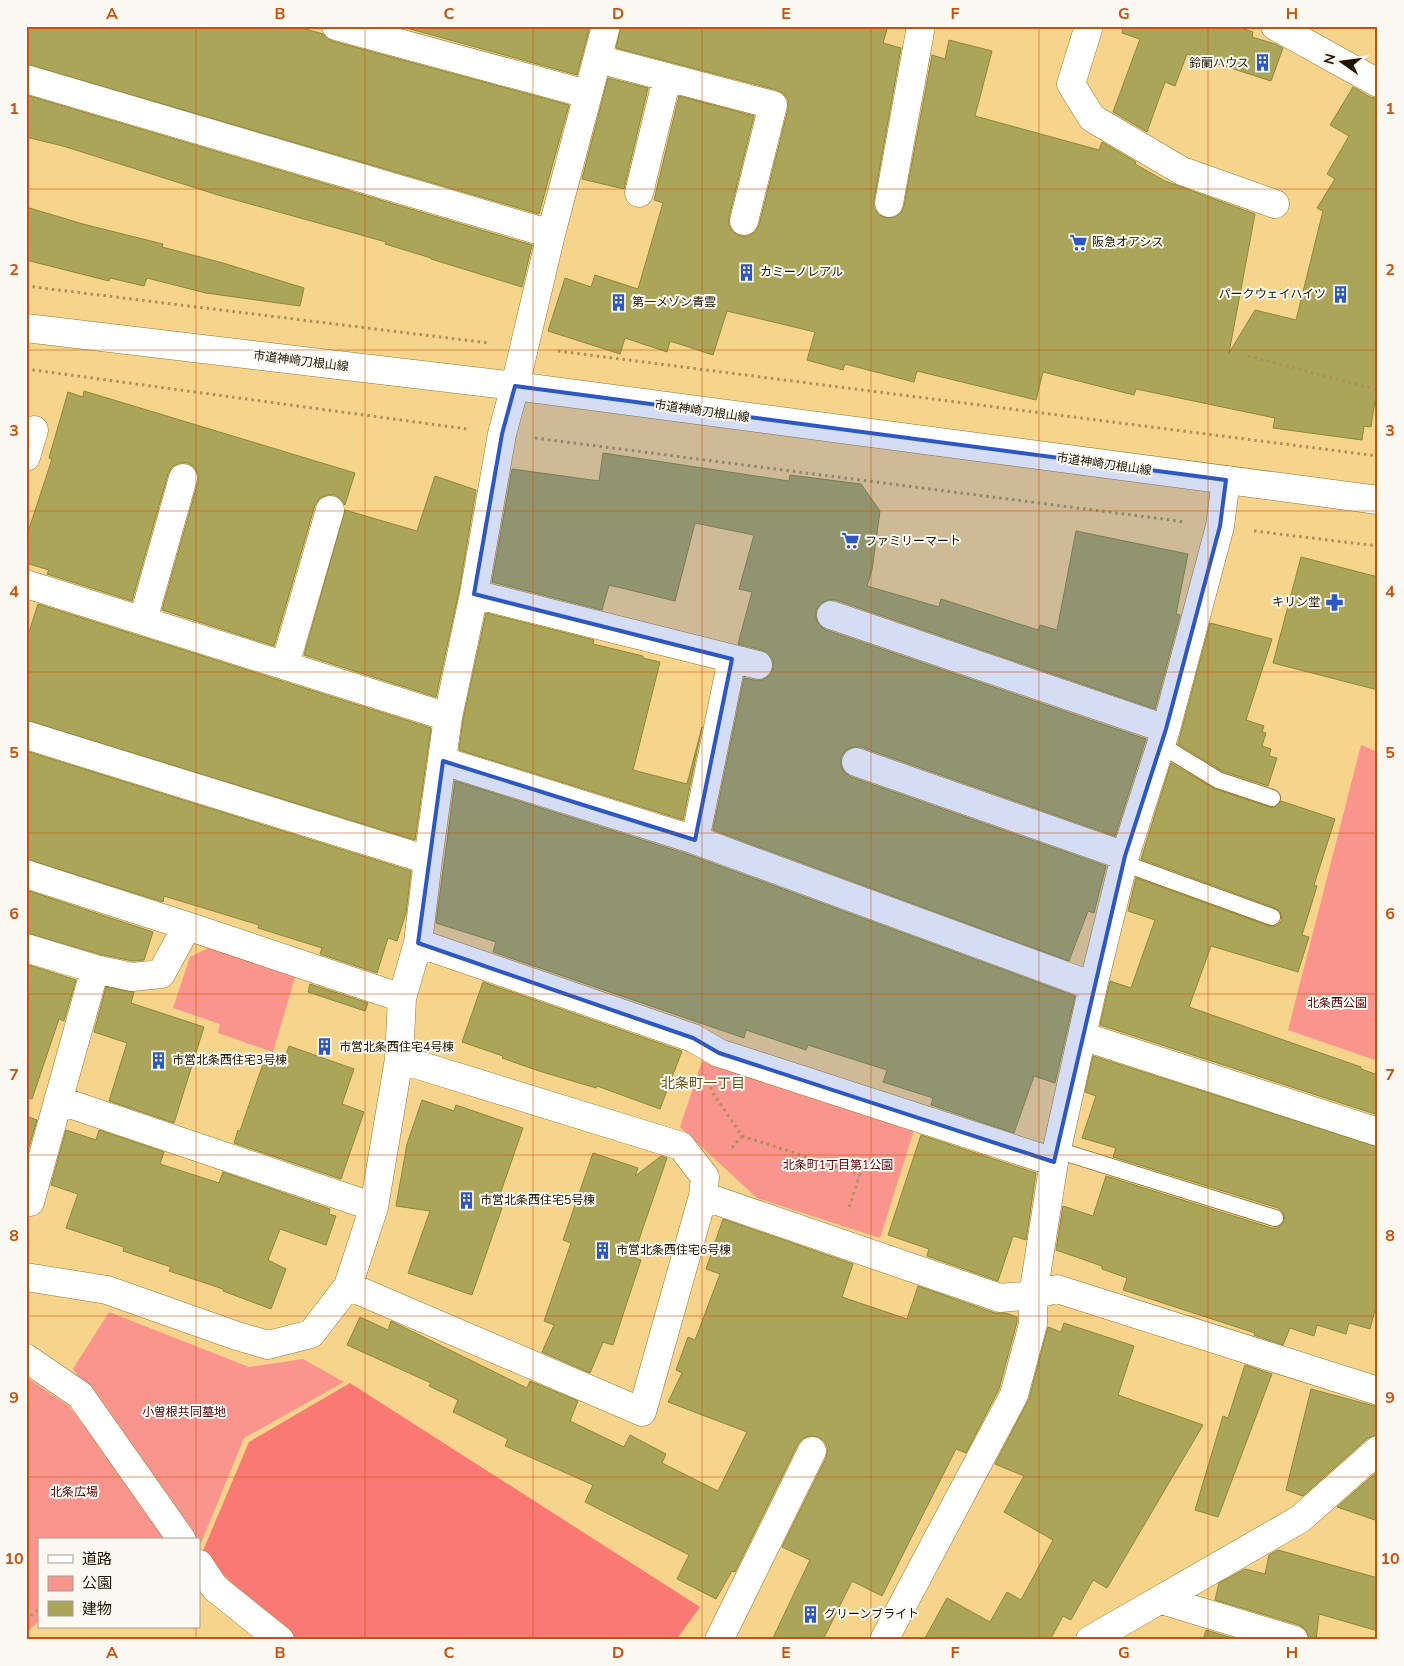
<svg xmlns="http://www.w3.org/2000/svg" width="1404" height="1666" font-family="'Nunito Sans','Noto Sans JP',sans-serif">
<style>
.green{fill:#fa958d}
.forest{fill:#fa7973}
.building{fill:#aba559;stroke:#8d873a}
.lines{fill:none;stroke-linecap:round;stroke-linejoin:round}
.service-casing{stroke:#95752b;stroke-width:18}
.minor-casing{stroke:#95752b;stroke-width:29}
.tertiary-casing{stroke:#95752b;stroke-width:29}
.path{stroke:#aa905a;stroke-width:3;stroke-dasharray:2.5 4;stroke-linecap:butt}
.service{stroke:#fff;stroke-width:16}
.minor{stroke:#fff;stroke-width:28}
.tertiary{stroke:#fff;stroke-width:28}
.marked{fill:#2c57c6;fill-opacity:0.2;stroke:#2c57c6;stroke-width:4;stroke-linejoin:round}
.grid{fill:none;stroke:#ca4f0a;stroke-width:1;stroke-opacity:0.55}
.labels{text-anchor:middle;stroke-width:4;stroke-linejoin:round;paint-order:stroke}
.poi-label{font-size:12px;fill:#1e1401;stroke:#fcf9f2;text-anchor:start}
.street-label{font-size:12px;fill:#1e1401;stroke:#fcf9f2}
.park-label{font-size:12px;fill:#550209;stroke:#fcf9f2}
.neighbourhood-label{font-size:14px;fill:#6b531a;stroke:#fcf9f2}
.neatline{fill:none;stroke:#ca4f0a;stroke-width:2}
.grid-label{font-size:16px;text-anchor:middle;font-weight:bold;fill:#ca4f0a}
</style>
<rect width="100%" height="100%" fill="#f7d48b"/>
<!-- green -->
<path class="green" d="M1361,745L1378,752V1061L1288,1030Z
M210,947L296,974L273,1052L218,1033L220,1024L173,1008L190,957Z
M702,1061L914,1130L880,1238L757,1198L680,1127Z
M109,1312L249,1367L303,1359L344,1382L244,1438L199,1548V1540H193L73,1369Z
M26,1377L69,1406L170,1540H39V1621L26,1633Z"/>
<!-- forest -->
<path class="forest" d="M350,1383L700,1607L676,1640H298L261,1612L202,1553L249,1442Z"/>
<!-- building -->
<path class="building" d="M26,26H295L323,34L332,41L569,105L539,214L26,64Z
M399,26H590L577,75Z
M621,26H888L883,43L901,48L874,200V208L879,215L887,218L895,217L901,213L904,206L932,55L945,59L949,40L992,51L975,116L1099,150L1102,142L1136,162L1135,164L1165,181L1255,214L1229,353L1255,310L1296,320L1323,211L1317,208L1335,179L1327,174L1349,136L1330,125L1353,87L1370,97L1378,99V381L1371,427L1364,426L1362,440L1273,428L1275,418L1136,389L1134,395L1043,372L1036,400L917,371L914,382L845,364L843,370L807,360L815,332L727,311L713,355L670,341L667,352L625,338L620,354L548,331L565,278L591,287L595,275L638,289L663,203L654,200L679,96L754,116L729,217V225L733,232L741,236H748L755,232L759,225L788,109V100L784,94L777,90L616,48Z
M1123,26H1235L1253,32L1252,37L1275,44L1283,48L1271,81L1187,54L1175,86L1165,82L1147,132L1113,112L1140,39L1122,33Z
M608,78L648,88L624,189L582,179Z
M26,95L532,245L522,287L431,259V258L385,244L386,242L218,195L63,146L26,137Z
M26,207L83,224L163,244L162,247L223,263L304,288L300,306L206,293L147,278L144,286L110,278L109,281L26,260Z
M84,391L355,473L345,505L341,499L335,495H327L320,498L315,505L274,646L162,610L198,482V474L194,467L188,463H179L172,467L168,474L132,601L47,574L49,570L26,563V538L52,459L49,458L68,392L83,397Z
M603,453L789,481L790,475L861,484L880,511L872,570L867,586L939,607L941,599L1038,630L1040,625L1057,630L1076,531L1188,554L1176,614L1180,615L1155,709L836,600H828L821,603L816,610V618L819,625L826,630L1146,739L1115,836L861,747H854L846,750L841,757V765L844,772L851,777L1106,866L1094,913L1088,911L1069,961L713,830L744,678L754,680H763L770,675L773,668V660L768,653L762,650L738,644L752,592L739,589L754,535L695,523L675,601L609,585L602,610L492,582L512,469L599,481Z
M435,476L476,490L459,591L436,697L304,655L345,510L417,531Z
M1301,557L1378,577V690L1273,663Z
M38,604L431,728L415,840L26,720V641Z
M486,613L594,640L593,644L643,656V658L660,662L633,770L687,784L702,727L683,820L459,750L463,720Z
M1210,623L1272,639L1246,720L1264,726L1262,732L1266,733L1262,746L1271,749L1269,756L1277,758L1268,786L1222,771L1178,744Z
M26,751L411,871L406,913L397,941L388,938L377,973L320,954L322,948L258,928L259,925L164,896L163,902L26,859Z
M1171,763L1215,789L1269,807L1274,808L1281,801L1335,819L1314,885L1317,886L1302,935L1309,937L1298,972L1211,946L1189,1007L1361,1067V1069L1378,1075V1115L1100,1025L1110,981L1131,988L1155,920L1128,911L1136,878L1269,926L1273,927L1278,925L1282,920L1280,911L1275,908L1141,859Z
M455,781L690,855L1075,996L1055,1083L1034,1076L1014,1133L931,1105L933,1098L883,1082L887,1070L808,1045L806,1050L746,1030L744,1038L493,952L496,942L436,923Z
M26,890L153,932L144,960L133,961L99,954L26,933Z
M26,964L76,980L64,1021L59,1019L32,1099L26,1098Z
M483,982L682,1051L660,1109L597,1086L596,1088L539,1071L502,1058L503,1056L462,1042Z
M310,984L368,1003L365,1011L308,992Z
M106,987L134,992L131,1003L204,1027L174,1123L109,1101L127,1043L94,1032Z
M289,1046L354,1069L342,1104L364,1112L341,1179L234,1143L238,1130L240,1131L265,1058L283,1063Z
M1093,1056L1378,1147V1298L1370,1329L1349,1323L1346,1334L1317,1325L1314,1336L1290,1328L1283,1345L1254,1335L1255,1333L1123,1290L1127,1278L1102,1269V1266L1056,1250L1063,1206L1093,1216L1106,1176L1272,1228H1277L1281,1226L1285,1220L1283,1212L1278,1208L1113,1157L1116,1148L1082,1138L1096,1096L1085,1092Z
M422,1100L454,1111L456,1105L523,1128L496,1206L502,1208L472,1295L408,1273L430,1211L396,1206L407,1144Z
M26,1116L37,1120L26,1157Z
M66,1130L96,1140L99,1130L164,1152L160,1164L219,1183L223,1172L330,1209L329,1214L336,1216L326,1245L280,1229L268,1260L286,1269L271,1309L223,1291V1289L169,1271L171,1267L123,1251L124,1247L66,1228L78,1194L51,1185Z
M921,1135L1036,1173L1026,1240L1013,1236L998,1281L927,1256L929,1249L888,1235Z
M593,1153L638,1168L635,1176L661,1156L667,1158L633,1257L641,1260L613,1345L603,1342L590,1373L542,1352L554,1325L544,1321L571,1243L563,1240Z
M723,1219L853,1264L842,1297L907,1319L918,1286L995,1313H1006L1017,1317V1322L999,1389L966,1453L956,1449L882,1596L852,1581L823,1640H772L810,1560L782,1547L826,1458L828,1449L825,1442L819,1437L810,1436L803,1438L798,1444L735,1572L732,1571L716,1599L677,1579L689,1555L585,1502L593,1485L505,1446L508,1439L453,1412L458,1400L429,1386L431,1383L347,1345L360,1317L388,1330L391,1321L527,1388L530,1381L578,1401L570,1421L624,1447L630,1435L666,1454L662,1463L718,1491L747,1432L668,1402L682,1373L676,1370L688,1337L695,1340L720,1274L706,1269Z
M1064,1323L1134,1346L1118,1395L1203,1425L1107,1588L1093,1580L1071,1620L1063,1616L1050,1640H924L947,1598L990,1622L1007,1592L1021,1600L1053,1540L1004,1512L1024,1476L995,1464L1029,1399L1048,1327L1061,1332Z
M1245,1365L1272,1374L1218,1517L1195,1510L1223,1416L1228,1418Z
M1311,1389L1378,1407V1435L1368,1438L1303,1496L1286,1490Z
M1378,1471V1521L1337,1507Z
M1278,1550L1378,1578V1631L1319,1614L1316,1640H1309L1306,1630L1299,1625L1215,1600L1219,1583L1245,1569L1265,1574L1269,1555Z
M1206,1630L1239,1640H1203Z"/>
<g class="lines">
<defs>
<path id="service" d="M1161,745L1218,780L1272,798
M1123,863L1272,917
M1057,1150L1275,1218"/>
<path id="minor" d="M336,26L587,94
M1089,26L1071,84L1092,118L1182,171L1275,204
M1275,26L1378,83
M598,59L773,105L744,221
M26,79L551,234
M639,193L667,78
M889,203L921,26
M26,457L34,430
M26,584L448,717
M474,594L758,665
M831,615L1166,729
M143,620L183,478
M285,665L330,510
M26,735L428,860
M443,761L695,840L1093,986
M856,762L1125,856
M695,840L732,659
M26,874L187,926
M418,943L693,1038L719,1053L1054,1162
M26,948L95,969L132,977L161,974L187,926L402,998
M1082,1036L1378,1132
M399,1059L681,1146L705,1177L703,1196L1000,1298L1033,1295L1057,1289L1378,1391
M58,1100L374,1207
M26,1200L30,1202L95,969
M26,1277L107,1290L237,1336L268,1345L311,1334L348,1286L374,1207L399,1059L402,998L418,943L428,860L448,717L474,594L502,434L515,386L551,234L606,26
M348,1286L642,1412L703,1196
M26,1358L80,1395L182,1540
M199,1564L215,1588L280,1640
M1162,1600L1294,1640
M719,1640L812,1451
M884,1640L1014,1395L1033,1324V1295L1054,1162L1093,986L1125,856L1166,729L1220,526L1226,480
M1090,1640L1300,1519L1378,1450"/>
<path id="tertiary" d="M26,328L515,386L1378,500"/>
</defs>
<!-- service casing -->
<use href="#service" class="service-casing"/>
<!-- minor casing -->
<use href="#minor" class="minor-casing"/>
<!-- tertiary casing -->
<use href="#tertiary" class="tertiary-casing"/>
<!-- path -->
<path class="path" d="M26,286L489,343
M558,351L1378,456
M1248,356L1378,390
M26,369L467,429
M535,438L1186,522
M1254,531L1378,546
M711,1087V1090L742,1136L729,1151
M742,1136L860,1174L848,1211
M26,1620L39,1609"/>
<!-- service -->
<use href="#service" class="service"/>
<!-- minor -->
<use href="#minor" class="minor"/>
<!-- tertiary -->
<use href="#tertiary" class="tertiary"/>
</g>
<!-- marked area -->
<path class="marked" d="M515,386L1226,480L1220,526L1166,729L1125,856L1054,1162L719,1053L693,1038L418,943L443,761L695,840L732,659L474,594L502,434Z"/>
<!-- grid -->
<path class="grid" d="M196,26V1540M365,26V1640M533,26V1640M702,26V1640M871,26V1640M1039,26V1640M1208,26V1640M26,189H1378M26,350H1378M26,511H1378M26,672H1378M26,833H1378M26,994H1378M26,1155H1378M26,1316H1378M26,1477H1378M196,1627V1640"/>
<!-- icons -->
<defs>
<symbol id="building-bare" viewBox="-9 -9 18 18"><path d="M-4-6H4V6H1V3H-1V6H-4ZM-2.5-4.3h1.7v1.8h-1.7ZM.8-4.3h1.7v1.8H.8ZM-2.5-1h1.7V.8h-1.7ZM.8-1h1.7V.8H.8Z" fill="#2c57c6" stroke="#fcf9f2" stroke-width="2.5" paint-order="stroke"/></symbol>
<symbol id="supermarket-bare" viewBox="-9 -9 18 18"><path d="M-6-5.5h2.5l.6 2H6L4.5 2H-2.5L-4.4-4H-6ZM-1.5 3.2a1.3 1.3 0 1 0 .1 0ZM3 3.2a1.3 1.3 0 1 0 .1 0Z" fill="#2c57c6" stroke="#fcf9f2" stroke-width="2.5" paint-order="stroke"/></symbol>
<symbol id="pharmacy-bare" viewBox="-9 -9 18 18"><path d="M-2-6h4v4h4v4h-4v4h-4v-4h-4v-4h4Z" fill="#2c57c6" stroke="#fcf9f2" stroke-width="2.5" paint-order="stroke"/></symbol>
</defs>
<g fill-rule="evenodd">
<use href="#building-bare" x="1250" y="50" width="25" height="25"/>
<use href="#supermarket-bare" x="1066" y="230" width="25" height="25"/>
<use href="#building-bare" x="734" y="260" width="25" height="25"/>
<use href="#building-bare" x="1328" y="282" width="25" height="25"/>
<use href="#building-bare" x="606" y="290" width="25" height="25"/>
<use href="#supermarket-bare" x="838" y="528" width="25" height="25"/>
<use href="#pharmacy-bare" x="1322" y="590" width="25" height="25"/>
<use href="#building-bare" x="312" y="1034" width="25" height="25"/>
<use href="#building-bare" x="146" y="1048" width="25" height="25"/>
<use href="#building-bare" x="454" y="1188" width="25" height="25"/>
<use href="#building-bare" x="590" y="1238" width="25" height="25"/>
<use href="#building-bare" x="798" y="1602" width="25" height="25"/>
</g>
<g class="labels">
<!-- poi labels -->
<g class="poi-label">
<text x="1249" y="67" text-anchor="end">鈴蘭ハウス</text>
<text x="1092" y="246">阪急オアシス</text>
<text x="760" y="276">カミーノレアル</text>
<text x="1326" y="298" text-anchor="end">パークウェイハイツ</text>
<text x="632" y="306">第一メゾン青雲</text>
<text x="865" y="545">ファミリーマート</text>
<text x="1320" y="606" text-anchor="end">キリン堂</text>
<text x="339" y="1051">市営北条西住宅4号棟</text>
<text x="172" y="1064">市営北条西住宅3号棟</text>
<text x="480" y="1204">市営北条西住宅5号棟</text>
<text x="616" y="1254">市営北条西住宅6号棟</text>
<text x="824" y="1618">グリーンブライト</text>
</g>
<!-- street labels -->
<g class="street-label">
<text transform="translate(301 361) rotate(7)" y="4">市道神崎刀根山線</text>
<text transform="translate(702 411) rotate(8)" y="4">市道神崎刀根山線</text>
<text transform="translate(1104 464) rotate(8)" y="4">市道神崎刀根山線</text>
</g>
<!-- park labels -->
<g class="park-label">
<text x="1337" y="1007">北条西公園</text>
<text x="838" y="1169">北条町1丁目第1公園</text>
<text x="184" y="1416">小曽根共同墓地</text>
<text x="74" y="1496">北条広場</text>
</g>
<!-- neighbourhood labels -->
<g class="neighbourhood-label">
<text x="703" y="1088">北条町一丁目</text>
</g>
</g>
<!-- border -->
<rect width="1404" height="1666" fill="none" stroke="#fcf9f2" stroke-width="55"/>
<!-- legend -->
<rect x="38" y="1538" width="162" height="90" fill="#fcf9f2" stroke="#a39d92"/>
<rect x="48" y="1555" width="25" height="8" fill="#ffffff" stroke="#a39d92"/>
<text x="82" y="1564" font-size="15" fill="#1e1401">道路</text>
<rect x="48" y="1576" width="25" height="15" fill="#fa958d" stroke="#a39d92"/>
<text x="82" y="1588" font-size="15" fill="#1e1401">公園</text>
<rect x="48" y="1601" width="25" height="15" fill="#aba559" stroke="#a39d92"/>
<text x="82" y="1614" font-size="15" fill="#1e1401">建物</text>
<!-- north arrow -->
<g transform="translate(1342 62) rotate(284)" stroke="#fcf9f2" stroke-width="4" paint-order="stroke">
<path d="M0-4L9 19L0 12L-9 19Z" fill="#1e1401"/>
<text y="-8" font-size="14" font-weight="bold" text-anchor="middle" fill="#1e1401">N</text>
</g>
<rect x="28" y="28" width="1348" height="1610" class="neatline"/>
<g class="grid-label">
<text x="112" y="19">A</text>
<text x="280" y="19">B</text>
<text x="449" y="19">C</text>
<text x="618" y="19">D</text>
<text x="786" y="19">E</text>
<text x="955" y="19">F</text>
<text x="1124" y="19">G</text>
<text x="1292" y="19">H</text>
<text x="14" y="114">1</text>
<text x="1390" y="114">1</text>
<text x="14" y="275">2</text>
<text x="1390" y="275">2</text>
<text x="14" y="436">3</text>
<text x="1390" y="436">3</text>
<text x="14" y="597">4</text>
<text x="1390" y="597">4</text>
<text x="14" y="758">5</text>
<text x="1390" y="758">5</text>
<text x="14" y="919">6</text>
<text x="1390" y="919">6</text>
<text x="14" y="1080">7</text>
<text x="1390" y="1080">7</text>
<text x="14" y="1241">8</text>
<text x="1390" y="1241">8</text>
<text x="14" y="1403">9</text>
<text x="1390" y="1403">9</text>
<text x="14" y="1564">10</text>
<text x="1390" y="1564">10</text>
<text x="112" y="1658">A</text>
<text x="280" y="1658">B</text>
<text x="449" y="1658">C</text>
<text x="618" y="1658">D</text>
<text x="786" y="1658">E</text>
<text x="955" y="1658">F</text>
<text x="1124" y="1658">G</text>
<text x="1292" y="1658">H</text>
</g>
</svg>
